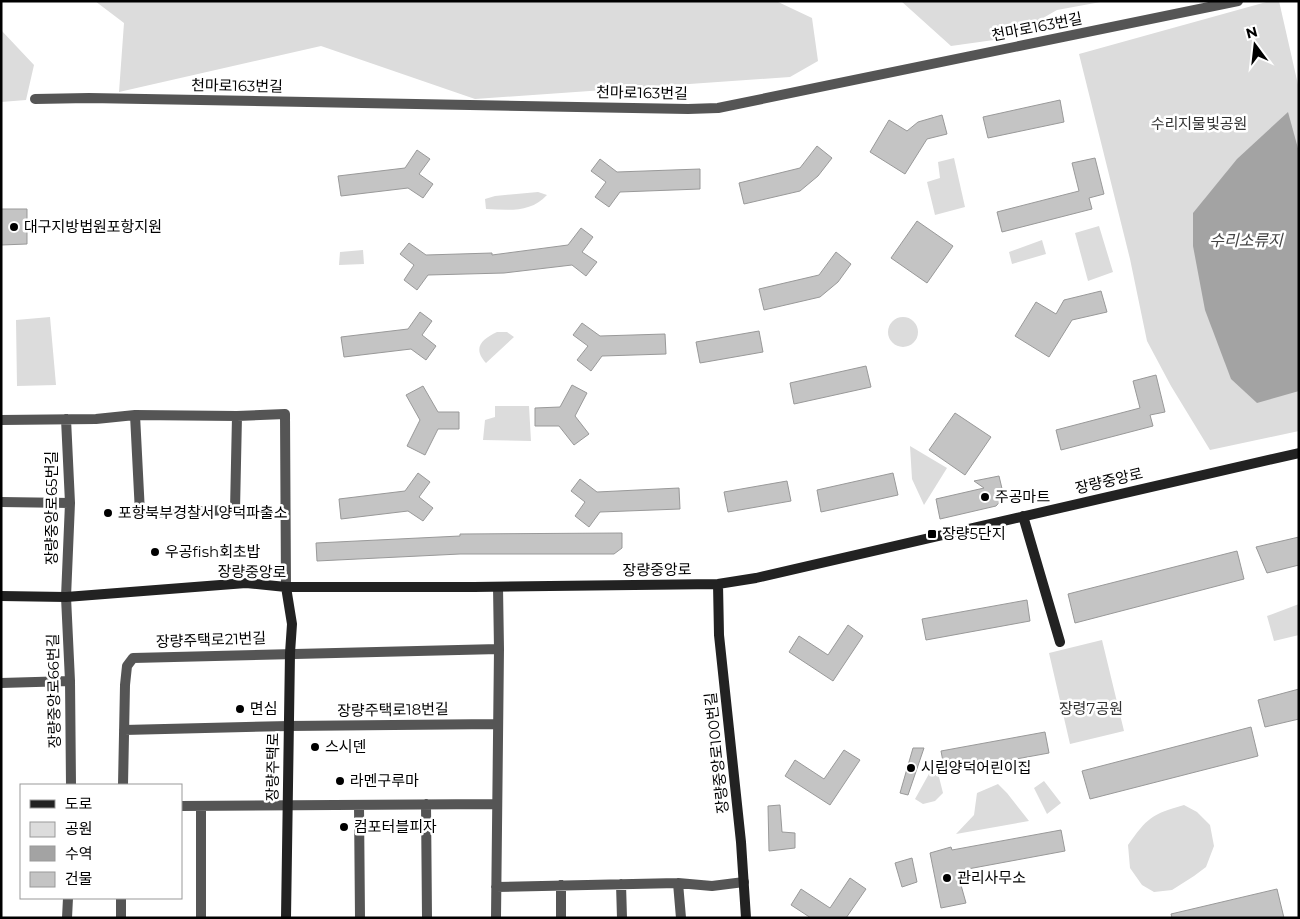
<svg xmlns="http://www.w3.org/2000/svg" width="1300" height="919" font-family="Montserrat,'Noto Sans KR',sans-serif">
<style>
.green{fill:#dcdcdc}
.water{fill:#a3a3a3}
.building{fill:#c4c4c4;stroke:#999}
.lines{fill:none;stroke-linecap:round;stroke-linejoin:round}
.street{stroke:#555;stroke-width:10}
.secondary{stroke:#222;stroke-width:10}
.poi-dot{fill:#000;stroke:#fff;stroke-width:2}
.labels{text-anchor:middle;stroke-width:5;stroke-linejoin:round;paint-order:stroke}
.street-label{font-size:15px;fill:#000;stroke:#fff}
.park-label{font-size:15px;fill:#333;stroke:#fff}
.poi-label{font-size:15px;fill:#000;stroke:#fff;text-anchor:start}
.water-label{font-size:16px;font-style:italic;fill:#444;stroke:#fff}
</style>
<rect width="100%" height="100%" fill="#fff"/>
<!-- green -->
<path class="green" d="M95,1H776L812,18L818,61L790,77L475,99L321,46L119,92L124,23Z
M901,1H1106L1057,10L1008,38L951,46Z
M1270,1H1279L1299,89V431L1210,450L1171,386L1147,341L1130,259L1079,54Z
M1,30L34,65L26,100L1,102Z
M954,158L965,207L935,215L927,182L940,178L938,162Z
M538,192L547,195C531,213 508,210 486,209L485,199L495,196Z
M1099,226L1113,272L1088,281L1075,233Z
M1042,240L1046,254L1012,264L1009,252Z
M363,250L364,264L339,265L340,252Z
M50,317L56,385L17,386L16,320Z
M888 332a15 15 0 1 1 30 0a15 15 0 1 1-30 0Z
M497,332H507L514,337L486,363C472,348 482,339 497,332Z
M495,406H529L531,441L483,440L485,420L495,417Z
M910,446L947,468L924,505L912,479Z
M1299,604V635L1274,641L1267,616Z
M1102,640L1124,731L1070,744L1049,653Z
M930,772L939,777L943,793L935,801L923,804L915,799Z
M1044,781L1061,803L1047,814L1034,788Z
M998,784L1007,793L1029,821L956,834L974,815L977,793Z
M1184,805L1197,812L1210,825L1214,846L1206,867L1194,876L1172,890L1154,892L1142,885L1130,868L1128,845C1147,818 1152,814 1184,805Z"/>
<!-- water -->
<path class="water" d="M1288,112L1299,152V391L1257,403L1231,379L1205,310L1193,246V213L1237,159Z"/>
<!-- building -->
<path class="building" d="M1060,100L1064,122L988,138L983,117Z
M942,115L947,134L927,139L905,174L870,152L889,120L907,131L918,122Z
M817,146L832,158L818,176L800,191L744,204L739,183L800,168Z
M417,150L430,159L419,174L433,184L423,198L408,188L341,196L338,176L405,168Z
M1095,158L1104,194L1089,198L1092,209L1002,232L997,212L1079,191L1072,163Z
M600,159L617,172L700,169V189L620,192L609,207L595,197L606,182L591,171Z
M1,209H27V244L1,245Z
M917,221L953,246L927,283L891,258Z
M581,228L593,237L582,252L597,262L586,276L572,265L504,273L428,275L417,290L404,280L414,265L400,254L409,243L426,255L492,253V255L568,245Z
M836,252L851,264L838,282L820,297L764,310L759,289L819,275Z
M1101,291L1107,312L1072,320L1049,357L1015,336L1036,302L1056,314L1064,300Z
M420,312L432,321L422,335L436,346L426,360L411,349L344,357L341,337L408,329Z
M582,323L600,336L665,334L666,354L602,356L591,371L577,360L588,346L573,335Z
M759,331L763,352L700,363L696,342Z
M866,366L871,387L794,404L790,383Z
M1156,375L1165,412L1150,415L1153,426L1061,450L1056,430L1140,408L1133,381Z
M572,385L587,393L575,416L589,434L574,445L559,426H535V408L560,407Z
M423,386L438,412H459V429H438L425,455L407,446L420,420L406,395Z
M955,413L991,437L965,475L929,450Z
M418,473L430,482L419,497L433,508L423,521L408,511L341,519L339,499L405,491Z
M893,473L898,495L821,512L817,490Z
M999,476L1004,497L996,506L940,519L936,499L984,488L974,481Z
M580,479L597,492L679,488L680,509L600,512L589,527L575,516L585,502L571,491Z
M787,481L791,501L728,512L724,492Z
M622,533V548L614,554H460L317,561L316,543L460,536V534Z
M1299,537V565L1267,573L1256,547Z
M1237,551L1244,579L1075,623L1068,594Z
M1027,600L1030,621L926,640L922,619Z
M848,625L863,636L833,681L789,652L799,636L828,655Z
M1299,689V719L1265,727L1258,700Z
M1251,727L1258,756L1090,799L1082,771Z
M1045,732L1049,753L945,772L941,751Z
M913,748H924L908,795L900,793Z
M844,750L860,760L830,805L785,776L795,760L824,779Z
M780,805L782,832L795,833V848L769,851L768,806Z
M1061,830L1065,851L957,871L966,903L941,908L930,853L951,847L952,850Z
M912,858L917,882L902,887L895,863Z
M850,878L866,889L846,918H811L791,905L801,889L830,908Z
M1277,889L1284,918H1172L1171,914Z"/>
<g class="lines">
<!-- street -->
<path class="street" d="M35,99L89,98L688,109L718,108L1238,1
M135,415L140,513L235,510L237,416
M66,419L70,503L66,597L70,681L71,785
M1,420L96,419L135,415L237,416L285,414L286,587
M1,502L70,503
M1,683L70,681
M124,730L289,726L498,724
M123,785L125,685L127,666L133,658L499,649
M426,804L427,918
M359,805L360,918
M181,806L497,804
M678,883L681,918
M621,884L622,918
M561,885V918
M496,887L678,883L712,886L744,882
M67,918L68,898
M121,918V898
M201,918V806
M496,918L499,649L498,587"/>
<!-- secondary -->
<path class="secondary" d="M1023,516L1060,642
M718,584L719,635L741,842L746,918
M1,596L66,597L246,583L286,587H474L718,584L756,578L1299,453
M286,918L290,653L292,624L286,587"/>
</g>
<!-- markers -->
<g class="poi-dot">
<circle cx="14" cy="227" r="5"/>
<circle cx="985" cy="497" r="5"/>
<circle cx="108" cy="513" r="5"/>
<rect x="927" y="529" width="10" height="10" rx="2.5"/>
<circle cx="155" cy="552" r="5"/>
<circle cx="240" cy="709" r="5"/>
<circle cx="315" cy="747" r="5"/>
<circle cx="911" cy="768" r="5"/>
<circle cx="340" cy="781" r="5"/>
<circle cx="344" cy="827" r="5"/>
<circle cx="947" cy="878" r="5"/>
</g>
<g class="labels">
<!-- street labels -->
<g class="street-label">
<text transform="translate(1037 27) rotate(-11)" y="5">천마로163번길</text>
<text transform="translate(237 86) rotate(1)" y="5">천마로163번길</text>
<text transform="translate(642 93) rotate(1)" y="5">천마로163번길</text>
<text transform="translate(1109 481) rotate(-13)" y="5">장량중앙로</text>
<text transform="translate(52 508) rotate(-90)" y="5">장량중앙로65번길</text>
<text transform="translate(657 570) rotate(-1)" y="5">장량중앙로</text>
<text transform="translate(252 572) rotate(1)" y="5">장량중앙로</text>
<text transform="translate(211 640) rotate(-2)" y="5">장량주택로21번길</text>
<text transform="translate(54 691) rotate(-91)" y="5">장량중앙로66번길</text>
<text transform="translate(393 710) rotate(-1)" y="5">장량주택로18번길</text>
<text transform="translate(717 753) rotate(-96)" y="5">장량중앙로100번길</text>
<text transform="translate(273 767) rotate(-89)" y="5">장량주택로</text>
</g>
<!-- park labels -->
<g class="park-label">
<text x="1199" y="129">수리지물빛공원</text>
<text x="1091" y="714">장령7공원</text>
</g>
<!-- poi labels -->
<g class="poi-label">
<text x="24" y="232">대구지방법원포항지원</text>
<text x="995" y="502">주공마트</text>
<text x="118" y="518">포항북부경찰서 양덕파출소</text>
<text x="942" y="539">장량5단지</text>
<text x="165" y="557">우공fish회초밥</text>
<text x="250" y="714">면심</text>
<text x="325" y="752">스시덴</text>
<text x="921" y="773">시립양덕어린이집</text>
<text x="350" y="786">라멘구루마</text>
<text x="354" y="832">컴포터블피자</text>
<text x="957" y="883">관리사무소</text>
</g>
<!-- water labels -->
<g class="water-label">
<text x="1246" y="246">수리소류지</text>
</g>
</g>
<!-- border -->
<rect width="1300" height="919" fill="none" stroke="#000000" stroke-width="5"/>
<!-- legend -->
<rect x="20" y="784" width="162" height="115" fill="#ffffff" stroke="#999999"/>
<rect x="30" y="800" width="25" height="8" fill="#222222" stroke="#999999"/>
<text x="65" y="809" font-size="15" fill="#000000">도로</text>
<rect x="30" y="822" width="25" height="15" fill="#dcdcdc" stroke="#999999"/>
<text x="65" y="834" font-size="15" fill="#000000">공원</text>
<rect x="30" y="846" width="25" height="15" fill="#a3a3a3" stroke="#999999"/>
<text x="65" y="859" font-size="15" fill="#000000">수역</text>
<rect x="30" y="872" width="25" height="15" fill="#c4c4c4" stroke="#999999"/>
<text x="65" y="884" font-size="15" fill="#000000">건물</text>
<!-- north arrow -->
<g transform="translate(1255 45) rotate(345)" stroke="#ffffff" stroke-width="4" paint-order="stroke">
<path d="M0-4L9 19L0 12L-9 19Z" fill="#000000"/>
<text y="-8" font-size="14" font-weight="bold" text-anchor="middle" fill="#000000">N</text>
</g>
</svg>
